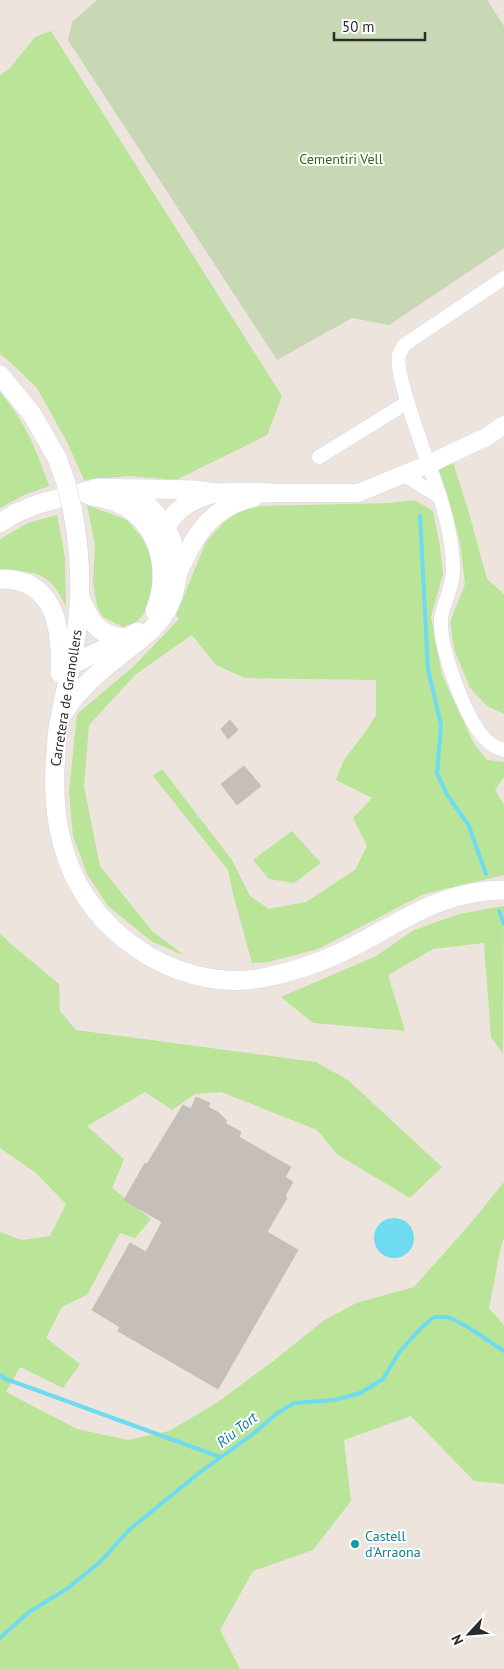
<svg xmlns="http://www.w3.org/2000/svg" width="504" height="1669" font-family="'PT Sans',sans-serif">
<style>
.green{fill:#bae498}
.cemetery{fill:#c8d7b4}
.water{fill:#6edbf1}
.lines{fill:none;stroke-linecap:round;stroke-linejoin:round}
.stream{stroke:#6edbf1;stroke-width:4}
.building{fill:#c5beb9;stroke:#c8c0b6}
.minor-casing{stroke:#d2d7e4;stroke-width:15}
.tertiary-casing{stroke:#d2d7e4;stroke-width:19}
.secondary-casing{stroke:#d2d7e4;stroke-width:20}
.minor{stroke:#fff;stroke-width:14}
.tertiary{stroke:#fff;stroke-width:18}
.secondary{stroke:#fff;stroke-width:19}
.secondary-bridge-casing{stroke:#d2d7e4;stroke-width:20;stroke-linecap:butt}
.secondary-bridge{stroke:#fff;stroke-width:19}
.culture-dot{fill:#0f9aa8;stroke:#fff;stroke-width:2}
.labels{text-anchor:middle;stroke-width:4;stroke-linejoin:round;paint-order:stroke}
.park-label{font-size:14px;fill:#326a19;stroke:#fff}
.street-label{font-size:14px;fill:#2b2b2b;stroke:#fff}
.culture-label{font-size:14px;fill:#0d838f;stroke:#fff;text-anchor:start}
.water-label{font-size:15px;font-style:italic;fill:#0b7b9e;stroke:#fff}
</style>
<rect width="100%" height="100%" fill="#ede4dd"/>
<!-- green -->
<path class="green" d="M51,31L282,396L267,435L176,480L130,476L84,480L67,442L37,388L9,361L0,354V75L10,68L35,37Z
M0,392C26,423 36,449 49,486L24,495L0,508Z
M452,459L469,513L487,579L504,594V714L487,706L470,688L454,649L450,622L465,584L460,542L447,493L437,469Z
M415,500L433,511L440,547L443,574L431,617L442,675L474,744L487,760L504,762V777L495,790L504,805V875L424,894L318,949L268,962L252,963L233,894L228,870L153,776L162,769L232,860L250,896L269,909L306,902L355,870L367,846L353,818L372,798L336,780L344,760L366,731L376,715V680L245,678L216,665L192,635L136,674L89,725L84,786L100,866L152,931L185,956L151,941L108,906L87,874L73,836L69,792L77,714L133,667L179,619L176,615L206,542L224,522L240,511L261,506L389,503Z
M87,505L127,520L142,538L152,557L153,587L144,614L136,622L123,627L103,617L97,606L93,582L95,546Z
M57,515L65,558L66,606C62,600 58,591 53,585C40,570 19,570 0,571V540L2,538L28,523Z
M292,831L321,863L294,883L269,879L253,860Z
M504,906L503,1054L491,1037L484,943L433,949L388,975L405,1031L313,1023L281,997L376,956L414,930L459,914Z
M0,933L11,944L59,984L60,1011L76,1030L316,1062L348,1080L442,1167L410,1198L338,1155L317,1130L221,1092L195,1094L172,1110L145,1092L87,1126L124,1159L112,1188L151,1219L135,1238L120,1233L87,1295L62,1307L46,1338L80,1364L63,1388L20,1367L6,1392L77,1429L128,1440L169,1431L218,1402L276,1359L323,1321L356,1303L414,1287L470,1224L504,1182V1238L501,1246L489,1308L504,1325V1484L474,1481L411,1416L344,1440L351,1501L313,1550L253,1571L220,1630L240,1669H0V1232L22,1240L50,1236L66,1204L36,1173L0,1148Z"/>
<!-- cemetery -->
<path class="cemetery" d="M97,0H487L504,26V248L389,325L352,318L277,360L68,40L72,22Z"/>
<!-- water -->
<path class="water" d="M374 1238a20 20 0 1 1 40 0a20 20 0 1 1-40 0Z"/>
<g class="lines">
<!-- stream -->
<path class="stream" d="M420,516L428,669L441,725L437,773L447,795L468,824L486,874
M499,911L504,924
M0,1375L6,1379L220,1457
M0,1638L29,1612L68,1588L100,1562L129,1530L199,1473L253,1434L275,1415L294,1403L335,1400L360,1393L383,1379L400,1351L422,1327L434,1317H448L468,1327L504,1351"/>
</g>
<!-- building -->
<path class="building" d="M230,720L238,730L228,739L221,729Z
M244,766L261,786L237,805L221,784Z
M196,1097L210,1103L208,1107L219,1113L227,1121L225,1123L241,1132L239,1137L291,1167L285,1177L293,1182L285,1196L287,1198L267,1232L298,1250L218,1389L118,1331L120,1327L92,1310L130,1243L146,1252L162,1222L124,1200L145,1163L147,1164L183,1105L191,1109Z"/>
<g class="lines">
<defs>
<path id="minor" d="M504,278L404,345C403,348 400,352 399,355C394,374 426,456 434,479C444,508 452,536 453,567C454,586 443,603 441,619C439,648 465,717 485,739C489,744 498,749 504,750
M319,457L408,402
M404,475L440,497"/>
<path id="tertiary" d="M271,493H358L429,464L488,436L504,425"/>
<path id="secondary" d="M0,375L32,414L57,458
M89,495C98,497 109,499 118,503C160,521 171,572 155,611
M72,508C80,548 82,589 77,629C73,659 66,689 60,718C57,730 57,741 56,753C49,830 69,901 135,947C171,973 218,986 262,978C289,973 316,964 340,953C397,926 437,890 504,890
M0,523L16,513L38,504L98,488L195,490L215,493L248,492L271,493
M164,539C166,514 189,500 211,494
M178,573C194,535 211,507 254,497
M0,579C56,578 62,630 60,673
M80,598C90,622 98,636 126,638
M71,665L138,632
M64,712C79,688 101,670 123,653C134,644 146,636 155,626C177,602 182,571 172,541C163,516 144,499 120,488"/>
</defs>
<!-- minor casing -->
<use href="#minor" class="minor-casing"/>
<!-- tertiary casing -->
<use href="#tertiary" class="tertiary-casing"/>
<!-- secondary casing -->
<use href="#secondary" class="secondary-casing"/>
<!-- minor -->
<use href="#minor" class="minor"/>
<!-- tertiary -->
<use href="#tertiary" class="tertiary"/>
<!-- secondary -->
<use href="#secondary" class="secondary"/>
<defs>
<path id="secondary-bridge" d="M57,458L66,483L72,508"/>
</defs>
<!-- secondary-bridge casing -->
<use href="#secondary-bridge" class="secondary-bridge-casing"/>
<!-- secondary-bridge -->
<use href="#secondary-bridge" class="secondary-bridge"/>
</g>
<!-- markers -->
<circle class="culture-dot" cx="355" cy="1544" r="5"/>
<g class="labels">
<!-- park labels -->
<g class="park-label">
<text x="341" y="164">Cementiri Vell</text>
</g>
<!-- street labels -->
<g class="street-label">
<text transform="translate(66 698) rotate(-81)" y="5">Carretera de Granollers</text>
</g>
<!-- culture labels -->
<g class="culture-label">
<text x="365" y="1541">Castell<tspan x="365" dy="16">d'Arraona</tspan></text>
</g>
<!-- water labels -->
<g class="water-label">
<text transform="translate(237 1430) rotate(-38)" y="5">Riu Tort</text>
</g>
</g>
<!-- north arrow -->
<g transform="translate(469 1634) rotate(244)" stroke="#ffffff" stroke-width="4" paint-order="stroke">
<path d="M0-4L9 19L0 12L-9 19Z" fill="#2b2b2b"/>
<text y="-8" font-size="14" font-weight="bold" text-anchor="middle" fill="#2b2b2b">N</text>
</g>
<!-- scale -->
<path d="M334 32v8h91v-8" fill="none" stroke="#2b2b2b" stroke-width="2.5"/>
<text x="342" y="32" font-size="15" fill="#2b2b2b" stroke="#ffffff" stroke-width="4" paint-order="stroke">50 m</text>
</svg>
